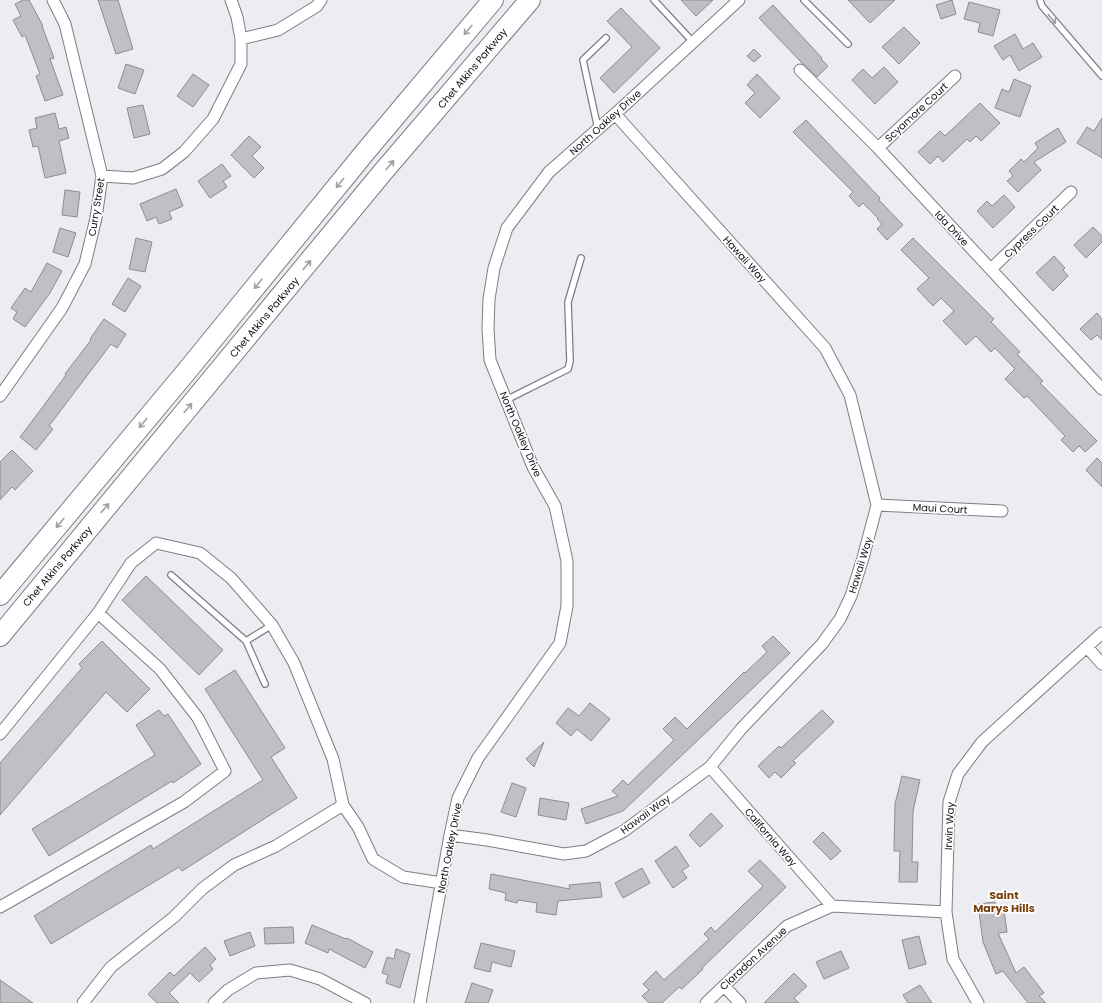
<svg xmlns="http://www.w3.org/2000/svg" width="1102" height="1003" font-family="Poppins,sans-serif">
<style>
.building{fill:#c1bfc5;stroke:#8e8c91}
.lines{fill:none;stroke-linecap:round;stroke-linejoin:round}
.lane-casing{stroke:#7c7e83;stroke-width:8}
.street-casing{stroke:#7c7e83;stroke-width:13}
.highway-casing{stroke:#7c7e83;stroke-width:22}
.lane{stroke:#fff;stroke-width:5.5}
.street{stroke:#fff;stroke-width:11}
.highway{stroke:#fff;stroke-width:20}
.oneway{stroke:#9f9fa0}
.labels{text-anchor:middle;stroke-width:3.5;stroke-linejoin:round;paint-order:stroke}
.street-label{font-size:10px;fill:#0e0f11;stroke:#fff}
.neighbourhood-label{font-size:11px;font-weight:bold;fill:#783e08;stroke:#fff}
</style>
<rect width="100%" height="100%" fill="#ebedf2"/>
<!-- building -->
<path class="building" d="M23,0H29L43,26H42L54,58L50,59L63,95L45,101L36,76L40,74L25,35L22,37L13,20L21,16L15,4Z
M98,0H118L133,49L116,54Z
M681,0H713L696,16Z
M848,0H895L870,23Z
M952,0L956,14L941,19L936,5Z
M969,2L1000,10L993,36L978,32L980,23L964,19Z
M773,5L822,58L821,59L828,66L817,77L802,63L759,18Z
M621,8L660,48L614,93L600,78L632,47L607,21Z
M904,27L920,43L899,64L882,47Z
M1015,34L1023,49L1033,43L1042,57L1019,71L1010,55L1003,60L994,46Z
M754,49L761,56L754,62L747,56Z
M126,64L144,70L135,94L118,88Z
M884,67L898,82L875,104L852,80L863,69L872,78Z
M193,74L209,85L193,107L177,96Z
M757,74L780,98L760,118L745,103L755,93L747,85Z
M1014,79L1031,86L1020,117L995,108L1002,89L1009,92Z
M980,103L1000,123L981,141L976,136L970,142L967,139L943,162L938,156L930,164L918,152L940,131L945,136Z
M143,105L150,134L134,138L127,108Z
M55,113L59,129L66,127L69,138L59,141L66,173L45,178L38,146L33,147L29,130L37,128L35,118Z
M1102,118V158L1077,143L1087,127L1094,131Z
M806,120L880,198L879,200L903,225L887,240L877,229L882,224L877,219L878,218L863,203L859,207L849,196L853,192L793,132Z
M1058,128L1066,142L1034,162L1041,170L1018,192L1007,181L1013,176L1009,171L1021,159L1024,162L1038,148L1035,143Z
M249,136L261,147L252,156L264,168L254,178L231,155Z
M222,164L231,176L223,181L227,187L210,198L198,181Z
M176,189L183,206L169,212L172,219L159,224L156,217L147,221L140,204Z
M65,190L80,192L77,217L62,215Z
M1004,195L1015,207L993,228L977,211L987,201L992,206Z
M1093,227L1102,236V242L1086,258L1074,245Z
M60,228L76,233L68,257L53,252Z
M136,238L152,242L145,272L129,269Z
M913,238L994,319L991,322L1020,352L1017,354L1043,381L1040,383L1097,441L1085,452L1079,446L1073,452L1061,440L1065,436L1027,396L1024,398L1005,379L1015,369L995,348L991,352L976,336L966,345L943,321L954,311L941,298L933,306L917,289L929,278L901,250Z
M1054,256L1065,268L1063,270L1068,276L1053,291L1036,273Z
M47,263L62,271L50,293L25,327L13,319L17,312L11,308L25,288L31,292Z
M128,278L141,286L125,312L112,304Z
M1097,313L1102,319V340L1097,335L1091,340L1080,329Z
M104,319L126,334L117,348L111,344L49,426L53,429L36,450L20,437L42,408L66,375L65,374L91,340L90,339Z
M12,450L33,471L15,490L12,487L0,500V462Z
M1097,458L1102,463V487L1086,470Z
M146,576L223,650L199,675L122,600Z
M773,636L790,653L623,811L586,824L581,809L618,796L612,791L623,780L628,785L674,740L663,729L675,717L687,729L744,672L745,673L767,652L762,646Z
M102,641L150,689L127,712L106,692L0,815V763L82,668L79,664Z
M235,670L285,748L271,757L297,798L182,871L179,867L51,944L34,916L151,845L153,849L263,780L205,689Z
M590,703L610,719L591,741L577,729L571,736L556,723L568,708L579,716Z
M159,710L164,716L168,714L201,764L173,783L172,781L49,856L32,829L155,755L136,725Z
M822,710L834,722L793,761L796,763L781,778L775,772L769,778L758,766L779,746L781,748Z
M544,742L534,767L526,759Z
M902,776L920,780L913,811L912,862H918L917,882H899L900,851H894L895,804Z
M512,783L526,788L516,817L501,812Z
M540,798L569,803L566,820L538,815Z
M711,813L723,826L700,847L689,835Z
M823,832L841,851L831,860L813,842Z
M676,846L689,866L682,871L687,878L673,888L655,861Z
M760,860L786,887L702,968L703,969L682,989L679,987L662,1003H649L642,996L649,990L643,984L656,971L664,980L709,939L704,934L711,927L715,932L763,886L748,871Z
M642,868L650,883L623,898L615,883Z
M491,874L570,889L569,885L600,882L602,897L558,901L556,915L536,912L537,903L518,900L517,903L505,900L506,893L489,889Z
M995,902L996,911L1004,910L1007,932L998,933L1016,973L1024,967L1044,993L1039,996L1046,1003H1028L1003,971L996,974L983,942L978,904Z
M312,925L346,939L347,938L373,952L365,968L329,949L328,953L305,943Z
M293,927L294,943L265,944L264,928Z
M250,932L255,946L230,956L224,941Z
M919,936L926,964L909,969L902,940Z
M481,943L515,951L511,967L492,962L490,972L474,968Z
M205,947L216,959L210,965L213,969L199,982L190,973L169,993L179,1003H157L148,994L170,972L174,976Z
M396,949L410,954L400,988L386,983L388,975L382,973L387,957L394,959Z
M841,951L849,968L824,979L816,962Z
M794,973L807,986L794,998L799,1003H764Z
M0,980L33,1003H0Z
M472,983L493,990L488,1003H465Z
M920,985L932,1003H908L903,995Z"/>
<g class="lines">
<defs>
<path id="lane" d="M654,0L693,42
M804,0L848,44
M1040,0L1042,6L1102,76
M598,129L583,60L606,38
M506,400L568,369L570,361L568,302L581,258
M171,575L246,641L272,625
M246,641L265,684"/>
<path id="street" d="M241,39L278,30L317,6L321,0
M800,70L878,148L1102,389
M878,148L955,76
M102,176L133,178L162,169L184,152L213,119L241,64V39L237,17L231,0
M991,269L1071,192
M0,396L62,308L85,264L96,218L102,176L65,24L53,0
M877,505L1002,511
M1087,647L1102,664
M0,734L98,613L131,563L156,543L200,553L231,578L272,625L294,663L333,759L343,805L358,827L373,859L403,877L442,883
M710,767L832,906
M450,835L487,840L564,854L586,851L624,831L710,767L741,729L822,644L840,619L851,596L863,558L877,505L850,395L825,348L615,114
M0,907L184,802L225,771L198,718L160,669L98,613
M724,986L740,1003
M83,1003L111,967L174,917L202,889L234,865L276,846L343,805
M214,1003L228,990L256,973L290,970L320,979L365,1003
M420,1003L450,835L458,798L478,758L560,643L567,606V561L555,506L533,467L490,360L488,328L489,299L494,268L507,228L549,172L615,114L739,0
M706,1003L787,926L832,906L946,912
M978,1003L953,959L946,912L949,802L958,774L982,742L1102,633"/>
<path id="highway" d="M0,595L186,372L366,151L493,0
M0,636L382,173L530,0"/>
</defs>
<!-- lane casing -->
<use href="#lane" class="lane-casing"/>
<!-- street casing -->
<use href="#street" class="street-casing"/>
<!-- highway casing -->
<use href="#highway" class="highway-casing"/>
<!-- lane -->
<use href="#lane" class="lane"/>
<!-- street -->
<use href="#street" class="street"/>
<!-- highway -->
<use href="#highway" class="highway"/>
</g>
<!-- one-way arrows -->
<defs><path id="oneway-shaft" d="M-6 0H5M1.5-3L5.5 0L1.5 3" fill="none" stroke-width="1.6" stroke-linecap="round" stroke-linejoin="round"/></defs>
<g class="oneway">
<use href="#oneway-shaft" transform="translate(1052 19) rotate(50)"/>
<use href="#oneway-shaft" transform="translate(468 30) rotate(130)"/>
<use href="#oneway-shaft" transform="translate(390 165) rotate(-50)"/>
<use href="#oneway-shaft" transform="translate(340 183) rotate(129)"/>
<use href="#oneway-shaft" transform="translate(307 265) rotate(-50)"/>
<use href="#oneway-shaft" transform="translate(258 284) rotate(129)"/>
<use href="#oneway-shaft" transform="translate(188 408) rotate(-50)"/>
<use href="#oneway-shaft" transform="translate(143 423) rotate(130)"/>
<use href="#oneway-shaft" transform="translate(105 508) rotate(-50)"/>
<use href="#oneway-shaft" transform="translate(60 523) rotate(130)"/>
</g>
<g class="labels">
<!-- street labels -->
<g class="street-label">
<text transform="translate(472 68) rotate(-50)" y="4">Chet Atkins Parkway</text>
<text transform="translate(916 112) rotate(-43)" y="4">Scyamore Court</text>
<text transform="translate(605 122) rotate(-42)" y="4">North Oakley Drive</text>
<text transform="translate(96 207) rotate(-81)" y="4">Curry Street</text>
<text transform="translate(952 228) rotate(47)" y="4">Ida Drive</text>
<text transform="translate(1031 231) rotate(-44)" y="4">Cypress Court</text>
<text transform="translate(745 259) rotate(48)" y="4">Hawaii Way</text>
<text transform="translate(264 317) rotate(-50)" y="4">Chet Atkins Parkway</text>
<text transform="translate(521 434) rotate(67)" y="4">North Oakley Drive</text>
<text transform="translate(940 508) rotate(3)" y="4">Maui Court</text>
<text transform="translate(860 565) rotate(-73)" y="4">Hawaii Way</text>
<text transform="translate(57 566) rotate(-50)" y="4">Chet Atkins Parkway</text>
<text transform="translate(645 814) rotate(-36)" y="4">Hawaii Way</text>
<text transform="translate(949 826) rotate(-87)" y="4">Irwin Way</text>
<text transform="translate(771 837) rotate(49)" y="4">California Way</text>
<text transform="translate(449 848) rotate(-79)" y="4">North Oakley Drive</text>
<text transform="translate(753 958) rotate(-43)" y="4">Claradon Avenue</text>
</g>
<!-- neighbourhood labels -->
<g class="neighbourhood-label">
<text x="1004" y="899">Saint<tspan x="1004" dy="13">Marys Hills</tspan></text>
</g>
</g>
</svg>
